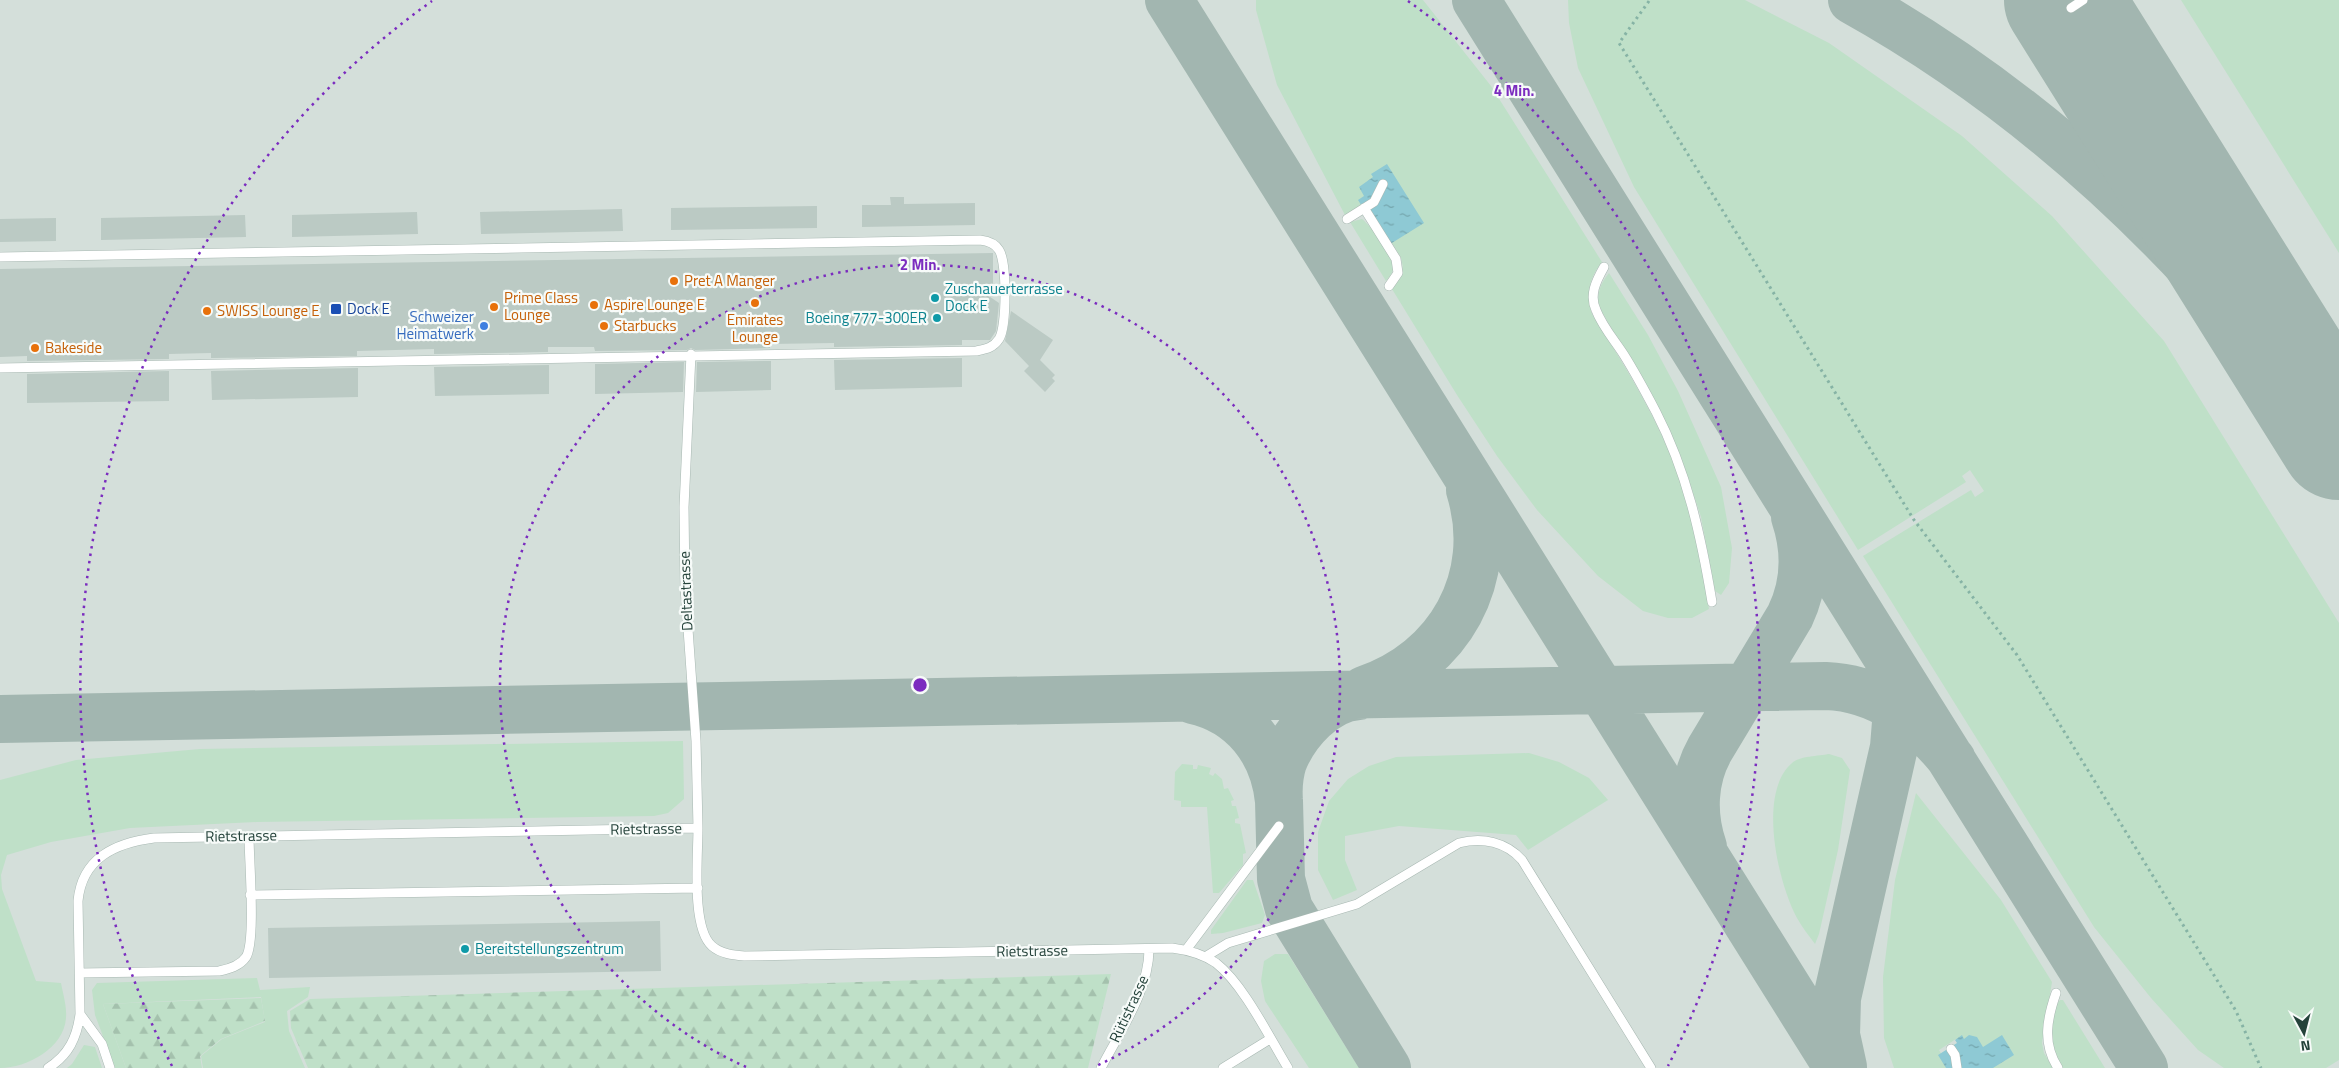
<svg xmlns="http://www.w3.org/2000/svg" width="2339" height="1068" font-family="'Titillium Web',sans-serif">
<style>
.built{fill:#d4dfda}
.grass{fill:#bfe0c8}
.forest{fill:url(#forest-firs)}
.water{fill:url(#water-ripples)}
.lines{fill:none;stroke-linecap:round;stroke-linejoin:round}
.taxiway{stroke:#a2b6b0;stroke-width:48}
.runway{stroke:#a2b6b0;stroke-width:118}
.building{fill:#bbcac4}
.lane-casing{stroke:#a8b8b2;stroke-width:10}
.path{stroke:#86b3a5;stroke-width:3;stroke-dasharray:2.5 4;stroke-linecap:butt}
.lane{stroke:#fff;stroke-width:9}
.ring{fill:none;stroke:#7b2cbf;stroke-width:2.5;stroke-dasharray:2.5 5}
.food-dot{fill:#e8710a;stroke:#f7fbf9;stroke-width:2}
.culture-dot{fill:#0f9aa8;stroke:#f7fbf9;stroke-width:2}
.transit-dot{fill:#1a4fb4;stroke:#f7fbf9;stroke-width:2}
.shop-dot{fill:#3f7fe0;stroke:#f7fbf9;stroke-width:2}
.labels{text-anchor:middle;stroke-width:4.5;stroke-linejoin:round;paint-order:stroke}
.food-label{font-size:15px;fill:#c56008;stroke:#f7fbf9;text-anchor:start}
.culture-label{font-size:15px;fill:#0d838f;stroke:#f7fbf9;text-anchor:start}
.transit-label{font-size:15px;fill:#164399;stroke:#f7fbf9;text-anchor:start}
.shop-label{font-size:15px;fill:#366cbe;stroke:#f7fbf9;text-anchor:end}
.street-label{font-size:15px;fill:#24423a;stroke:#f7fbf9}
.centre{fill:#7b2cbf;stroke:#f7fbf9;stroke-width:2.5}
.ring-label{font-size:15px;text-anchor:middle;font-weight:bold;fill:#7b2cbf;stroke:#f7fbf9;stroke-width:4.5;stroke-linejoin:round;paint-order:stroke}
</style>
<defs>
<pattern id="forest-firs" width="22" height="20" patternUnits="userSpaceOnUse" patternTransform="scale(1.25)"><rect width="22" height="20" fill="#bfe0c8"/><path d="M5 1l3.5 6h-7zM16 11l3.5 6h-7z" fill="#a4c1ad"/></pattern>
<pattern id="water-ripples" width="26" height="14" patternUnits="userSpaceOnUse" patternTransform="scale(1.25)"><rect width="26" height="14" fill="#8ec9d4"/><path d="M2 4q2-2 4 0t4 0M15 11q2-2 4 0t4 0" fill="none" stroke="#74a5ad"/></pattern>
</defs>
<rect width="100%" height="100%" fill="#e6efeb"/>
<!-- built -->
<path class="built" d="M0,0H2339V1068H0Z"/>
<!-- grass -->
<path class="grass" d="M1256,0H1423L1491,86L1602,262C1589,278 1586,294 1592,314C1629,372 1668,435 1687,501C1698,536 1703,573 1709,609L1692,618H1668L1643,611L1598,576L1537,510L1497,456L1457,395L1392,289C1401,278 1406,270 1400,256L1366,202L1345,215L1277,85L1256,10Z
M1568,0H1745L1829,43L1962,136L2052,216L2164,341L2339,623V1060L2326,1068H2224L2198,1050L2151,998L2094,927L1863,556L1971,490L1975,497L1984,491L1970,470L1962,476L1966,482L1858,550L1634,187L1578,68L1569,23Z
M2181,0H2339V253Z
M1362,219C1371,226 1394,256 1393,268C1393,273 1389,277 1386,281L1350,222Z
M1609,273L1648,335L1678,391L1721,487L1732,548L1729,583L1721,595L1715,591L1701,517L1683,463L1655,404L1598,305C1598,291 1600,284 1609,273Z
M683,741L684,799L668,813L654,816L257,822L130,828L51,842L7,855L1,875L2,889L36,981L61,983C63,994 67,1006 66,1018C64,1048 27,1068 0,1068V780L76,760L200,749Z
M1529,753L1559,762L1589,778L1608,800L1528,850L1516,835L1399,826L1345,836V860L1357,890L1333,900L1318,870V832L1329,801L1348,779L1369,766L1396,757Z
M1829,754L1842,758L1850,770L1838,850L1819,934L1815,944C1809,936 1802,927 1797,918C1778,883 1757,793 1792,763C1799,756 1819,756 1829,754Z
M1182,764L1193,765V769H1197L1198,765L1211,768L1209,774L1213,776L1215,773L1222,779L1224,789L1228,788L1234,800L1231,801L1232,806H1236L1239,818L1235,819V823L1240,824L1246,853L1243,854V865L1219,893H1213L1207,807H1181V801L1174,800L1175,772Z
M1916,793L2001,900L2052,982L2042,1043L2044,1053L2053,1068H1963V1051L1956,1039L1939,1050L1950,1068H1894L1884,1038L1883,977L1895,880Z
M1247,880H1253L1265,915L1262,923L1223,933L1211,934V930Z
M1275,954H1288L1359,1068H1309L1265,1001L1261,981L1264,961Z
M257,978L260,990L310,987L308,997L287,1011L289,1031L305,1068H203L201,1056L222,1039L265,1022L261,997L103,1004L126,1068H115L95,1015L92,990L97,983Z
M2060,1000H2063L2105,1068H2063C2051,1048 2044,1020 2060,1000Z
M84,1045L95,1047L102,1068H67L72,1064Z"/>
<!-- forest -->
<path class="forest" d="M1111,974L1088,1068H308L291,1028L290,1011L310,999Z
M261,998L265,1021L221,1039L200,1056L202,1068H126L103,1004Z"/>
<!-- water -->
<path class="water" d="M1387,164L1424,223L1387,246L1358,200L1364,196L1359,187L1373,177L1371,174Z
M1962,1035L1964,1039L1969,1035L1977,1037L1983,1047L2002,1035L2014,1055L1993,1068H1946L1938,1055L1957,1043L1955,1040Z"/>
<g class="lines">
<!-- taxiway -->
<path class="taxiway" d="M1169,0L1838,1068
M1476,0L2144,1068
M1852,0C2048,109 2209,268 2339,449
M1364,690C1449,662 1497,578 1470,490
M1193,700C1243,711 1274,751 1279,801C1278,788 1279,775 1283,762C1295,732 1325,698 1359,696
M0,719L1826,686C1880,688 1920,720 1952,760
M1279,801L1281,879L1289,909L1387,1068
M1703,847C1692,815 1693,779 1710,749L1790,616C1805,585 1806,550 1795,517
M1843,1067L1836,1035L1837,998L1894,747L1897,710L1893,682"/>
<!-- runway -->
<path class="runway" d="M2063,0L2339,441"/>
</g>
<!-- building -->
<path class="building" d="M890,197H904V204L975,203V225L862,227V205H891Z
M817,206V228L671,230V208Z
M622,209L623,231L481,234L480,212Z
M417,212L418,234L292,237V215Z
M245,215L246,237L101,240V218Z
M56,218V241L0,242V219Z
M993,253V284H971L999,303L996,331L990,340H962V345L834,347V343L770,344V348L695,350L691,348L687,350L595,351L594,347H548V352L434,354V349L357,351V356L211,358V353L169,354V359L27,361V356L0,357V269Z
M1011,311L1053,340L1040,360L1055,375L1052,378L1055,381L1045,392L1024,371L1029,366L1005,341Z
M962,358V387L835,390L834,360Z
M771,361V390L696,392L697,362Z
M684,362L683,392L595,394V364Z
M549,365V394L435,396L434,367Z
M358,368V397L212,400L211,371Z
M169,371V401L27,403V374Z
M660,921L661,971L269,978L268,928Z"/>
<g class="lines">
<defs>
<path id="lane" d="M2071,8L2083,0
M1364,208L1396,259L1398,273L1389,286
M1347,219L1374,202L1383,184
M0,257L980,240C988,241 995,243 999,250C1007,262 1007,327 999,339C993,348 986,349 976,351L0,368
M1604,267C1596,281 1589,295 1596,310C1602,326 1615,341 1624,355C1636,374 1646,393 1656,412C1687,472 1701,536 1712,602
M691,354L684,507L685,587L696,741L698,828
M250,895L698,888
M1186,950L1279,826
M1205,957L1228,943L1357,904L1459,843C1483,837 1506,842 1522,860L1651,1068
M80,973L219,971C229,969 240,966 246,957C256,942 249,859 249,836
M2056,993C2047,1019 2042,1043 2058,1068
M80,1014L102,1044L110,1068
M1951,1049L1955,1055L1957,1068
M48,1068C69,1055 77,1037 80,1014L78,901C82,858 115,843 154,838L698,828C698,856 691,928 712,946C721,954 734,955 745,956L1172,948C1188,950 1203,954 1216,963C1244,985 1269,1037 1288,1068
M1101,1068C1120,1031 1149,991 1149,949
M1223,1068L1270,1039"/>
</defs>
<!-- lane casing -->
<use href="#lane" class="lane-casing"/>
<!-- path -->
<path class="path" d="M1649,1L1619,43L1914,520L2017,655L2236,1011L2261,1068"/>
<!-- lane -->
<use href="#lane" class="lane"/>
</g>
<!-- distance rings -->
<g class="ring">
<path d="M746 1067A420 420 0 1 1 1094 1067"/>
<path d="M172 1066A840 840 0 0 1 432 1M1408 1A840 840 0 0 1 1668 1066"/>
</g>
<!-- markers -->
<g class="food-dot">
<circle cx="674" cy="281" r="5"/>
<circle cx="755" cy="303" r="5"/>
<circle cx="594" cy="305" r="5"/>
<circle cx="494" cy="307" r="5"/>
<circle cx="207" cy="311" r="5"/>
<circle cx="604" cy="326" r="5"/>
<circle cx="35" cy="348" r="5"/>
</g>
<g class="culture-dot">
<circle cx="935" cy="298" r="5"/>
<circle cx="937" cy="318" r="5"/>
<circle cx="465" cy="949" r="5"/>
</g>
<rect class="transit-dot" x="330" y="303" width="12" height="12" rx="2.5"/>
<circle class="shop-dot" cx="484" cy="326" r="5"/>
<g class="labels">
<!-- food labels -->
<g class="food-label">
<text x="684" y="286">Pret A Manger</text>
<text x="504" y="303">Prime Class<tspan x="504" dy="17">Lounge</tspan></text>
<text x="604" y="310">Aspire Lounge E</text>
<text x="217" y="316">SWISS Lounge E</text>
<text x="755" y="325" text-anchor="middle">Emirates<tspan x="755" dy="17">Lounge</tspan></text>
<text x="614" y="331">Starbucks</text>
<text x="45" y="353">Bakeside</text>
</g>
<!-- culture labels -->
<g class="culture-label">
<text x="945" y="294">Zuschauerterrasse<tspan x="945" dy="17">Dock E</tspan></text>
<text x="927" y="323" text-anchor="end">Boeing 777-300ER</text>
<text x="475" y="954">Bereitstellungszentrum</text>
</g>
<!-- transit labels -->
<g class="transit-label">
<text x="347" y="314">Dock E</text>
</g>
<!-- shop labels -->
<g class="shop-label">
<text x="474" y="322">Schweizer<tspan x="474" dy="17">Heimatwerk</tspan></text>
</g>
<!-- street labels -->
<g class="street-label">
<text transform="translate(686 591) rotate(-92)" y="5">Deltastrasse</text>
<text transform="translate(646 829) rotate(-1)" y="5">Rietstrasse</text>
<text transform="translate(241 836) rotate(-1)" y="5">Rietstrasse</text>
<text transform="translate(1032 951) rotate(-1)" y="5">Rietstrasse</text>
<text transform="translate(1129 1009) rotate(-65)" y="5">Rütistrasse</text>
</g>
</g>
<circle cx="920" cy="685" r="8" class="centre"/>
<g class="ring-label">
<text x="1514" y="96">4 Min.</text>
<text x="920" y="270">2 Min.</text>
</g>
<!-- north arrow -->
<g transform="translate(2304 1033) rotate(173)" stroke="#f7fbf9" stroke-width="4" paint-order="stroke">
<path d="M0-4L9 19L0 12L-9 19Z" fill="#24423a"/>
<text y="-8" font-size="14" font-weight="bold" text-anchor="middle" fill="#24423a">N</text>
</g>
</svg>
